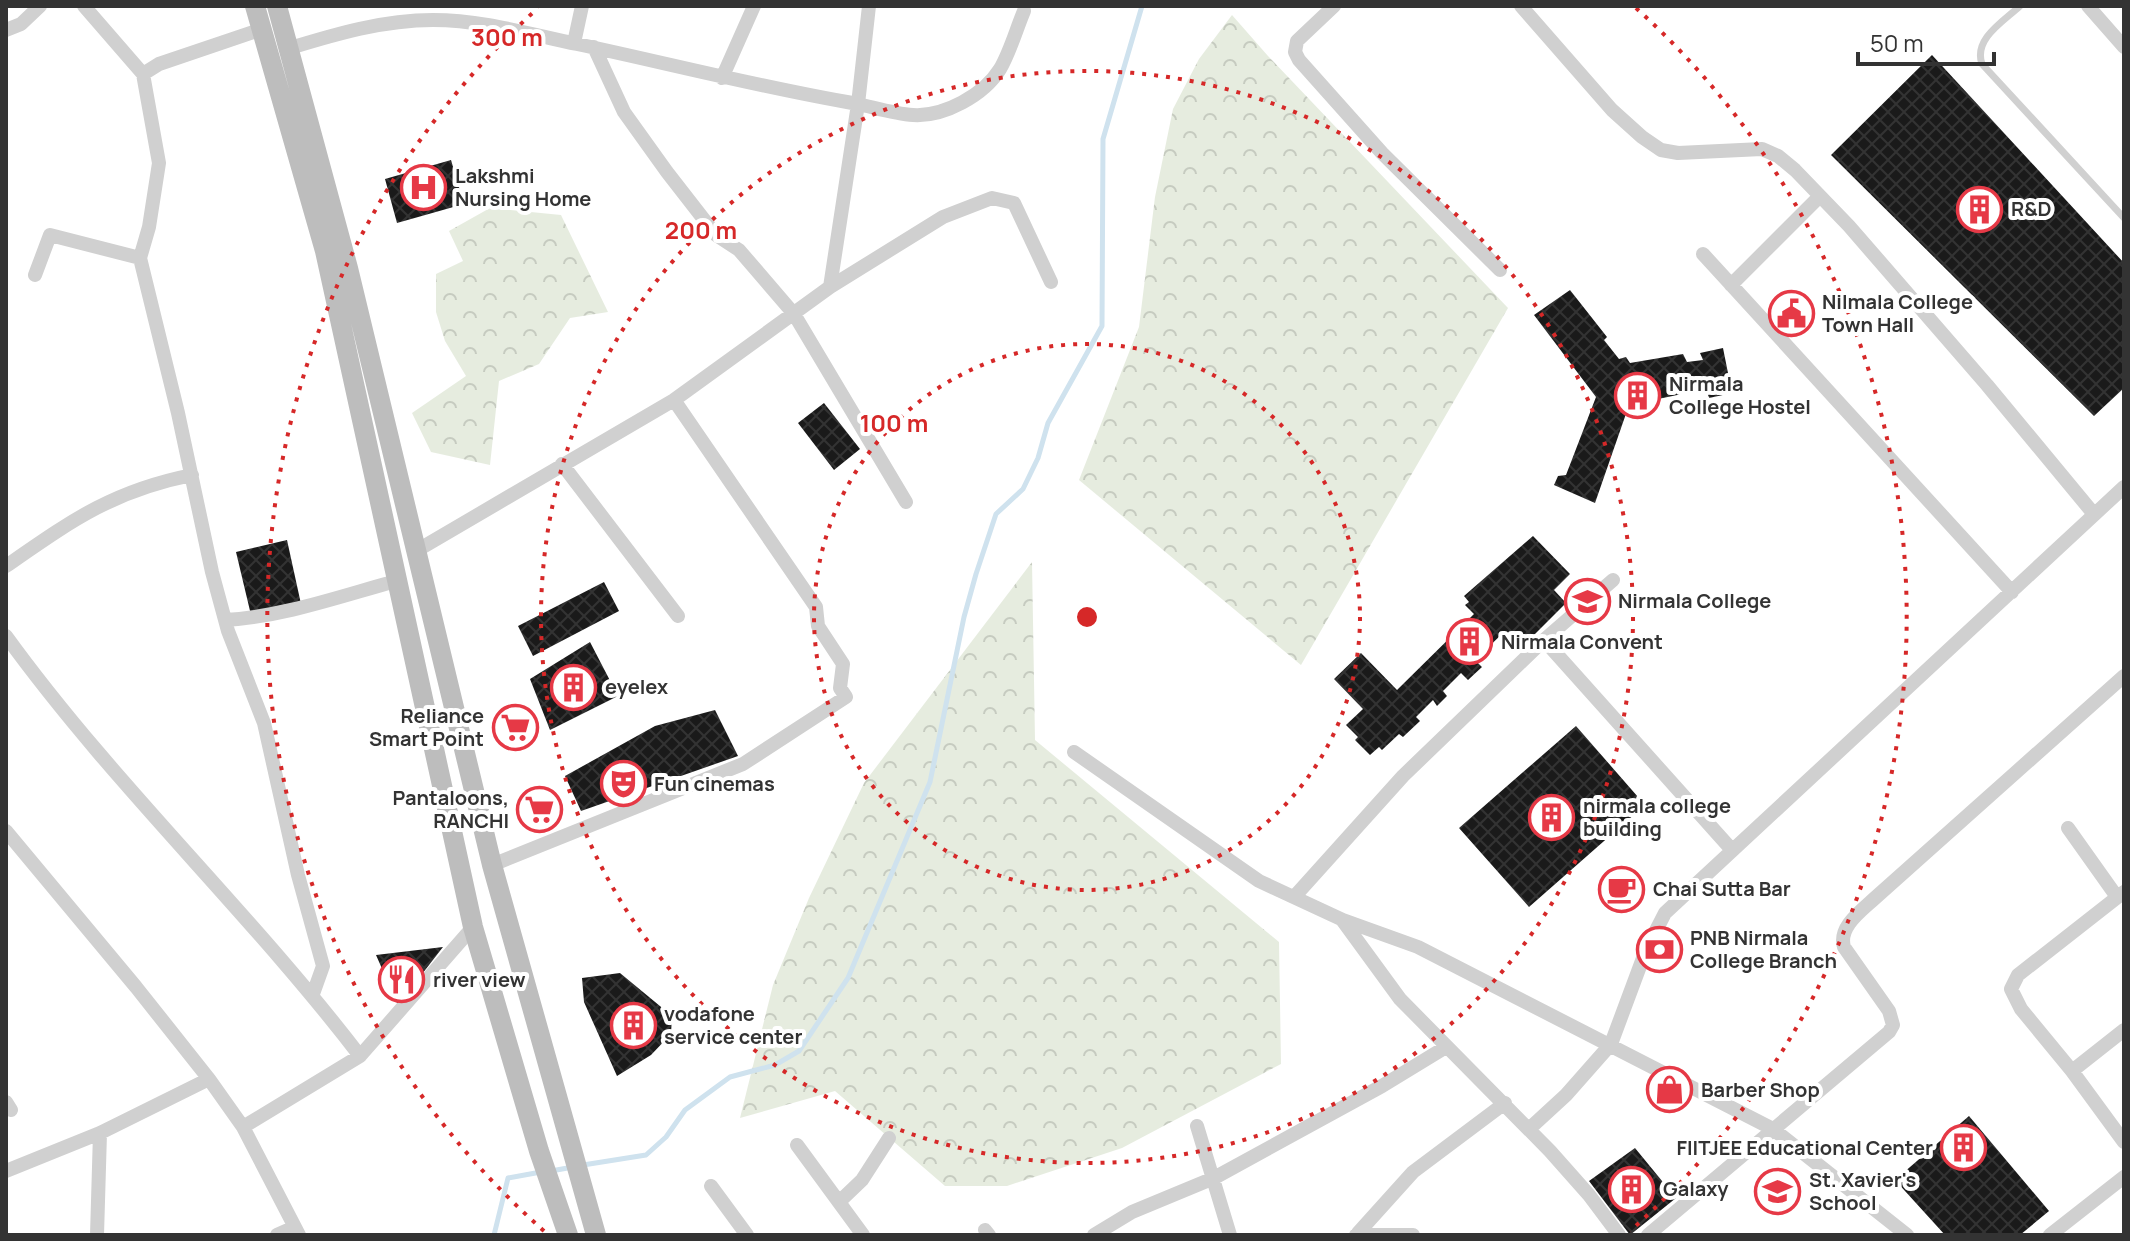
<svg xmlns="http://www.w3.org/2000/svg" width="2130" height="1241" font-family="Manrope,sans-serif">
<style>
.forest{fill:url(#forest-crowns)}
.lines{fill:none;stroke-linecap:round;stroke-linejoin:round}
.stream{stroke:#cfe2ee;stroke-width:5}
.building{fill:url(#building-cross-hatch)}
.lane{stroke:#d0d0d0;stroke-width:7}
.street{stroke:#d0d0d0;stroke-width:14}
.secondary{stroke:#bdbdbd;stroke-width:20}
.ring{fill:none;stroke:#d62828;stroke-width:4;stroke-dasharray:4 8}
.labels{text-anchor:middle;stroke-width:8;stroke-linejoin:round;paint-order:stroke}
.poi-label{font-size:20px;font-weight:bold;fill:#333;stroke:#fff;text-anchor:start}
.centre{fill:#d62828;stroke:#fff;stroke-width:4}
.ring-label{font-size:24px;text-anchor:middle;font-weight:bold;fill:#d62828;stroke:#fff;stroke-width:8;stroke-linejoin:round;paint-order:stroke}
</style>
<defs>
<pattern id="forest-crowns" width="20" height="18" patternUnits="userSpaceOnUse" patternTransform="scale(2)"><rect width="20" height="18" fill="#e6ecdf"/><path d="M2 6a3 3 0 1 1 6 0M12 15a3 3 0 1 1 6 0" fill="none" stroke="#c6cbc0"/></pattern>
<pattern id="building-cross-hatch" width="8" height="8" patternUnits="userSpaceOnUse" patternTransform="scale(2)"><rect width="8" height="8" fill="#1a1a1a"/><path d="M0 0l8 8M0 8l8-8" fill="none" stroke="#333"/></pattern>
</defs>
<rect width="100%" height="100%" fill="#fff"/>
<!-- forest -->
<path class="forest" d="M1232,15L1268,56L1508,308L1301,665L1079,480L1139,327L1155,197L1173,109L1199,59Z
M490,208L561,215L608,312L570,318L539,364L499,381L490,465L431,452L412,413L466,376L445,341L436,312V274L463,261L449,231Z
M1032,562L1035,740L1279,942L1281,1064L1122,1148L1007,1186H945L835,1091L740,1118L773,985L809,898L864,783Z"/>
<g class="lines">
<!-- stream -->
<path class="stream" d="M583,1165L646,1155L666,1137L685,1110L730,1077L775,1065L799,1051L848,978L930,782L964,617L976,574L996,514L1023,489L1038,458L1048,423L1102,326L1103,139L1142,6
M551,1171L573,1167
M494,1235L508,1178L541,1172"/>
</g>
<!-- building -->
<path class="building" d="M1932,55L2124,263V388L2094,416L1831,155Z
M451,160L464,204L397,223L385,179Z
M1570,290L1607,337L1604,340L1619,359L1626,357L1630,363L1683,354L1687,362L1703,360L1700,353L1723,348L1732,393L1709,398L1706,389L1639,403L1628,408L1595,503L1554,485L1558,476L1566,475L1596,397L1534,315Z
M824,403L860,449L834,470L798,423Z
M1533,536L1570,574L1554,590L1566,603L1519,650L1503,633L1475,660L1482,667L1468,680L1461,673L1443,691L1447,696L1437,706L1433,700L1416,717L1420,721L1403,737L1399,734L1382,750L1379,747L1370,755L1355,740L1358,737L1346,725L1363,709L1334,679L1361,653L1397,690L1474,614L1465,605L1469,602L1464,596Z
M287,540L301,604L251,615L236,552Z
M604,582L619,611L533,656L518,626Z
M590,642L618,696L550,730L530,679Z
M715,710L738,756L581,811L565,776L655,726Z
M1576,726L1645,805L1529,907L1459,828Z
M443,947L398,1005L376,955Z
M620,973L672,1016L671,1034L651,1055L617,1076L584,1002L582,978Z
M1969,1116L2049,1211L2020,1235H1945L1895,1180Z
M1635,1148L1676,1198L1630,1235L1589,1181Z"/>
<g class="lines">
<!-- lane -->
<path class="lane" d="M2020,6C2004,21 1973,39 1982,64L2124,218"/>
<!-- street -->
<path class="street" d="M84,6L143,74
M1334,6L1297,41L1295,52L1299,60L1382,153L1500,270
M1521,6L1612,110L1642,137L1661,150L1678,153L1762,149L1778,156L1795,170L1849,226L1987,385L2093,513
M2088,6L2124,47
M262,29L159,64L143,74L159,163L149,227L140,258L178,413L212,572L228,631L264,723L298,875L323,966L313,994
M6,30L21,24L40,6
M574,43L582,6
M594,47L624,112L667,172L716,235L739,250L794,314L906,502
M290,48C336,34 383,20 433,20C482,20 529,34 577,44C671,64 763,88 858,104L869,6
M722,78L754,6
M1703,254L2012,592
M35,275L50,235L140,258
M1731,285L1820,196
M830,287L858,104C876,108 895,114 913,115C944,117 984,95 1000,69C1010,52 1016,30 1024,11
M562,464L678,616
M416,551L674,400L830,287L943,217L992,198L1014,203L1051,282
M6,566C71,521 112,491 192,475
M225,620C282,617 341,596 396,581
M6,636C114,785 249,911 360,1056L243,1127
M1544,640L1732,850
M1074,752L1259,881L1343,920L1418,947L1773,1129L1907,1235
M2068,828L2117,897
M6,831L136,987L209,1079L243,1127L299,1235
M492,865L743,764L846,697L840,688L843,664L818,626L816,607L674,400
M2124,892L2018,975L2011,989L2021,1009L2072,1071L2124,1142
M1295,896L1403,776L1544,640L1613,580
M1343,921L1400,999L1550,1151L1589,1195L1619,1235
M360,1056L473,927
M2072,1071L2124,1030
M6,1102L11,1110
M1197,1126L1230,1235
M1529,1129L1566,1095L1611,1044L1646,950L1665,913L2124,487
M797,1145L863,1235
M6,1171L100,1133L209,1079
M711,1186L747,1235
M839,1202L862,1180L889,1138
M985,1230L989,1235
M1358,1233L1413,1172L1505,1103
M97,1235L100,1133
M277,1235L295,1227
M1094,1235L1132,1212L1214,1178L1382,1086L1446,1047
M1356,1235H1413
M1648,1235L1889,1032L1893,1025L1889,1011L1844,947C1838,927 1861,911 1875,898L2124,676
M2050,1235L2124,1177"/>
<!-- secondary -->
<path class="secondary" d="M255,6L325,251L473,927L539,1151L568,1235
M277,6L348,268L492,865L596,1235"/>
</g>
<!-- distance rings -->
<g class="ring">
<circle cx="1087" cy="617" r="273"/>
<circle cx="1087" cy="617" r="546"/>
<path d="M544 1231A820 820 0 0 1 538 8M1636 8A820 820 0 0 1 1630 1231"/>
</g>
<!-- icons -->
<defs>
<symbol id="hospital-ring" viewBox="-11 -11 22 22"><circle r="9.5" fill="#fff" stroke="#e63946" stroke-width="1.5"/><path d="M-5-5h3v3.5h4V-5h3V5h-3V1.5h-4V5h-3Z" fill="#e63946"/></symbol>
<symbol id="building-ring" viewBox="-11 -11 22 22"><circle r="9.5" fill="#fff" stroke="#e63946" stroke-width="1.5"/><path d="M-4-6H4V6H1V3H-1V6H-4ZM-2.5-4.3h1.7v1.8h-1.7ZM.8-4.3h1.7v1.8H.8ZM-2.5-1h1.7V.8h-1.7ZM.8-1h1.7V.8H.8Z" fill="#e63946"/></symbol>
<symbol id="civic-ring" viewBox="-11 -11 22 22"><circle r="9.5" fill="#fff" stroke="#e63946" stroke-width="1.5"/><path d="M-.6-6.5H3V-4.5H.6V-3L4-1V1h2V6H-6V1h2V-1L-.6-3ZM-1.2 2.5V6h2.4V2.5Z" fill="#e63946"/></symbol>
<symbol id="university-ring" viewBox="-11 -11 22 22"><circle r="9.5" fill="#fff" stroke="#e63946" stroke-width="1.5"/><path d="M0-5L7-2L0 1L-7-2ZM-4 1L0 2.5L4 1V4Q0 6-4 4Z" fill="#e63946"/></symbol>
<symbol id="supermarket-ring" viewBox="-11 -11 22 22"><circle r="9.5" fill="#fff" stroke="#e63946" stroke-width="1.5"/><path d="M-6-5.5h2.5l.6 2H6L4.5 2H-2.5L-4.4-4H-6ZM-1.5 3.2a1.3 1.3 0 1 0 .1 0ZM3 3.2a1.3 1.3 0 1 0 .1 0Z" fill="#e63946"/></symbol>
<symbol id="theatre-ring" viewBox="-11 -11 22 22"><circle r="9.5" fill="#fff" stroke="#e63946" stroke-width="1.5"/><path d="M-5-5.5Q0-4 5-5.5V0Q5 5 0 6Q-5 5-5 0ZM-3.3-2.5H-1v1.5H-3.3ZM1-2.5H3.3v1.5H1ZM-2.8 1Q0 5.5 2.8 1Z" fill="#e63946"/></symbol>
<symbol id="cafe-ring" viewBox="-11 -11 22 22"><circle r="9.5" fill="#fff" stroke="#e63946" stroke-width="1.5"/><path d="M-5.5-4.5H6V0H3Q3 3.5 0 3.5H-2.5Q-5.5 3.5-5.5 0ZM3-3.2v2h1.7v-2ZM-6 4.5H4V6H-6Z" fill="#e63946"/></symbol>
<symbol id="bank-ring" viewBox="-11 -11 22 22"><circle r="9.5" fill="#fff" stroke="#e63946" stroke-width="1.5"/><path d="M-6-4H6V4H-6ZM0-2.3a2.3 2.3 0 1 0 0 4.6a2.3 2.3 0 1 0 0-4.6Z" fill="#e63946"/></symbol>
<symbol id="restaurant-ring" viewBox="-11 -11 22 22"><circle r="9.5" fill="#fff" stroke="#e63946" stroke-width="1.5"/><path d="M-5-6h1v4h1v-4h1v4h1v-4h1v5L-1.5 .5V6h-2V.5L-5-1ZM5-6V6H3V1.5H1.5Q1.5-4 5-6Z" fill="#e63946"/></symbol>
<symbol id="shop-ring" viewBox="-11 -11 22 22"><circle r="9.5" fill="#fff" stroke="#e63946" stroke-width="1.5"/><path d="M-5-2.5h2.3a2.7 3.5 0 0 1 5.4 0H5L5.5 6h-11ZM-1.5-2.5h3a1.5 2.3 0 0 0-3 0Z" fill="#e63946"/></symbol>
<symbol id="school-ring" viewBox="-11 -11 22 22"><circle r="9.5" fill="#fff" stroke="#e63946" stroke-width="1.5"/><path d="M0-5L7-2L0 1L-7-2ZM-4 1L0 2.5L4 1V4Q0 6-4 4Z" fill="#e63946"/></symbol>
</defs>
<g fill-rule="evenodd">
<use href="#hospital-ring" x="398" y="162" width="51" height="51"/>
<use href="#building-ring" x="1954" y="184" width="51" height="51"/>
<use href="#civic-ring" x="1766" y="288" width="51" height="51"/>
<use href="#building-ring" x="1612" y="370" width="51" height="51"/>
<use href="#university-ring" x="1562" y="576" width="51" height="51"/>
<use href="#building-ring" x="1444" y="616" width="51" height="51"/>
<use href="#building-ring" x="548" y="662" width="51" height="51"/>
<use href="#supermarket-ring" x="490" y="702" width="51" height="51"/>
<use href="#theatre-ring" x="598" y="758" width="51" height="51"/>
<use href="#supermarket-ring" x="514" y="784" width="51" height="51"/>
<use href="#building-ring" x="1526" y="792" width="51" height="51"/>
<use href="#cafe-ring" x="1596" y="864" width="51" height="51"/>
<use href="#bank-ring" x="1634" y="924" width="51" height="51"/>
<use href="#restaurant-ring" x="376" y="954" width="51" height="51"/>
<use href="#building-ring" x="608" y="1000" width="51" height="51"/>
<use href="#shop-ring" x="1644" y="1064" width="51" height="51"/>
<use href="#building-ring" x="1938" y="1122" width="51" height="51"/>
<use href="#building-ring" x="1606" y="1164" width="51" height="51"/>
<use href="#school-ring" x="1752" y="1166" width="51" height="51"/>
</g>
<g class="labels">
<!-- poi labels -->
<g class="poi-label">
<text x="455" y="183">Lakshmi<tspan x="455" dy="23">Nursing Home</tspan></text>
<text x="2011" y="216">R&amp;D</text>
<text x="1822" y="309">Nilmala College<tspan x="1822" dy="23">Town Hall</tspan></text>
<text x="1669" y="391">Nirmala<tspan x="1669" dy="23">College Hostel</tspan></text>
<text x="1618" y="608">Nirmala College</text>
<text x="1501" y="649">Nirmala Convent</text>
<text x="605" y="694">eyelex</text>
<text x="484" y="723" text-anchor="end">Reliance<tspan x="484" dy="23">Smart Point</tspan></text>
<text x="654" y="791">Fun cinemas</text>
<text x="509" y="805" text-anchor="end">Pantaloons,<tspan x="509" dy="23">RANCHI</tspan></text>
<text x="1583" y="813">nirmala college<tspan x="1583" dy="23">building</tspan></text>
<text x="1653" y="896">Chai Sutta Bar</text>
<text x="1690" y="945">PNB Nirmala<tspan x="1690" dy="23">College Branch</tspan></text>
<text x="433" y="987">river view</text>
<text x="664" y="1021">vodafone<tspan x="664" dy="23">service center</tspan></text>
<text x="1701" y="1097">Barber Shop</text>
<text x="1933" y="1155" text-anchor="end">FIITJEE Educational Center</text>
<text x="1809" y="1187">St. Xavier's<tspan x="1809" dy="23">School</tspan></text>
<text x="1663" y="1196">Galaxy</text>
</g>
</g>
<circle cx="1087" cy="617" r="12" class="centre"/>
<g class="ring-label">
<text x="507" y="46">300 m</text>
<text x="701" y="239">200 m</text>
<text x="894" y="432">100 m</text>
</g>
<!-- border -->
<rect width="2130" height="1241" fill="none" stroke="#333333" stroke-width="16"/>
<!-- scale -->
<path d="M1858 52v12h136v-12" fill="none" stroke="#333333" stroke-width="4"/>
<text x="1870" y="52" font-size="24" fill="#333333" stroke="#ffffff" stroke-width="6" paint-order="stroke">50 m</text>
</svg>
